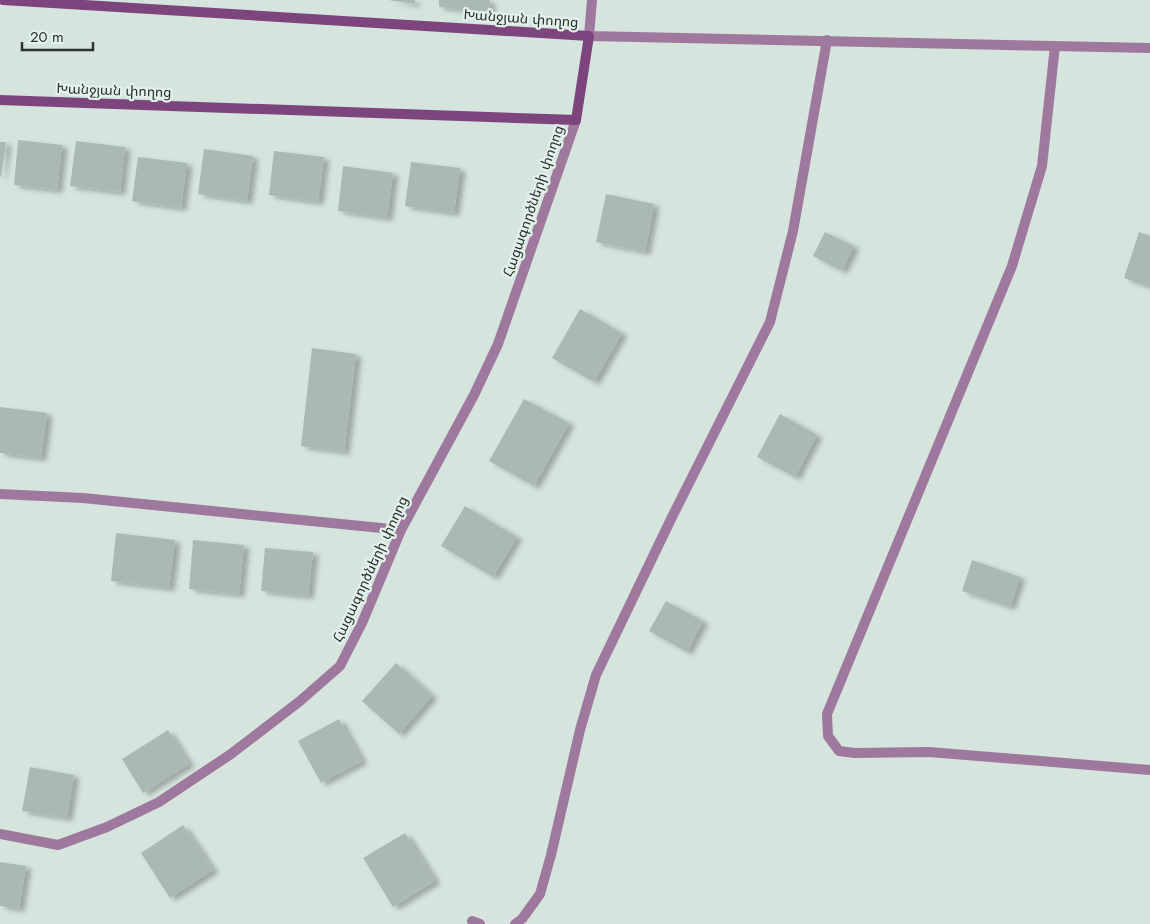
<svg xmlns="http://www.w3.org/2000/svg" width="1150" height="924" font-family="Jost,'Noto Sans Armenian',sans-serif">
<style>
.building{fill:#aab9b2;filter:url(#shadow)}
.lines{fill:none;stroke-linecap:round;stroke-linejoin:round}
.lane{stroke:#9f789e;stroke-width:10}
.street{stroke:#9f789e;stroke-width:10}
.secondary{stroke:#7d457d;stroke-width:10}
.labels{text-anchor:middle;stroke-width:4.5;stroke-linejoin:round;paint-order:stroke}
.street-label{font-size:14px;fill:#2b312e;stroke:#e2f1e9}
</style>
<defs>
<filter id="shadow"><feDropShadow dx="5.5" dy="3" stdDeviation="2.5" flood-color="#0004"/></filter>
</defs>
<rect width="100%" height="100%" fill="#d5e4dc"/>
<!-- building -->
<path class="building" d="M388,0H415V4Z
M439,0H490L489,12L439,7Z
M18,140L62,145L57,190L14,185Z
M76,141L125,147L120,192L70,186Z
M0,142H6L1,177H0Z
M204,149L253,156L247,201L198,194Z
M274,151L324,157L318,202L269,195Z
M138,157L187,163L181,208L132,201Z
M411,162L460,168L454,213L405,206Z
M343,166L393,173L387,218L338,211Z
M606,194L654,204L645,252L596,242Z
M825,232L854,246L842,271L813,256Z
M1139,232L1150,236V287L1124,278Z
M580,309L622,333L594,382L552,358Z
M312,348L356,354L344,452L301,446Z
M524,399L569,423L534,486L489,461Z
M0,407L47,413L41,458L0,453Z
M780,414L817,435L795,477L757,457Z
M465,506L517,537L493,577L441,546Z
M116,533L175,540L169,588L111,581Z
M193,540L244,545L239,594L189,589Z
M265,548L313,552L308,596L261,591Z
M972,560L1020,577L1010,607L962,591Z
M666,601L703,621L687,652L649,631Z
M396,663L432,696L399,734L362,701Z
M339,719L362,761L321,783L298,741Z
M168,730L189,764L143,793L122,759Z
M30,767L74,775L67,818L22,811Z
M183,825L213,870L170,898L141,853Z
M405,833L435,881L393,907L363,858Z
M0,862L26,866L19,909L0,906Z"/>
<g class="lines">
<!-- lane -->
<path class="lane" d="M1055,46L1042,166L1012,266L827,714L828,736L839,751L855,753L929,752L1150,770
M472,921L480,924
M515,924L522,919L540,894L551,855L580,730L596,675L672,517L770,322L793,231L827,40"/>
<!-- street -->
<path class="street" d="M592,0L589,36L1150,48
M0,494L83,498L401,530
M0,834L58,845L107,827L159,802L231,754L300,701L340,666L362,623L401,530L474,395L498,344L576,120"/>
<!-- secondary -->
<path class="secondary" d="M0,100L576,120L589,36L3,0"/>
</g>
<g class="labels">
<!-- street labels -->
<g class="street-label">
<text transform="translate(521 18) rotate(4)" y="5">Խանջյան փողոց</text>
<text transform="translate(114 90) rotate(2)" y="5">Խանջյան փողոց</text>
<text transform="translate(533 201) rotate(-71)" y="5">Հացագործների փողոց</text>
<text transform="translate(370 569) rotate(-65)" y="5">Հացագործների փողոց</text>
</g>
</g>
<!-- scale -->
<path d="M22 42v8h71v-8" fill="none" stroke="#2b312e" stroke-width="2.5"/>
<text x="30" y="42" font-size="15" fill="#2b312e" stroke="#e2f1e9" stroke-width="4" paint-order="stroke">20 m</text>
</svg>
